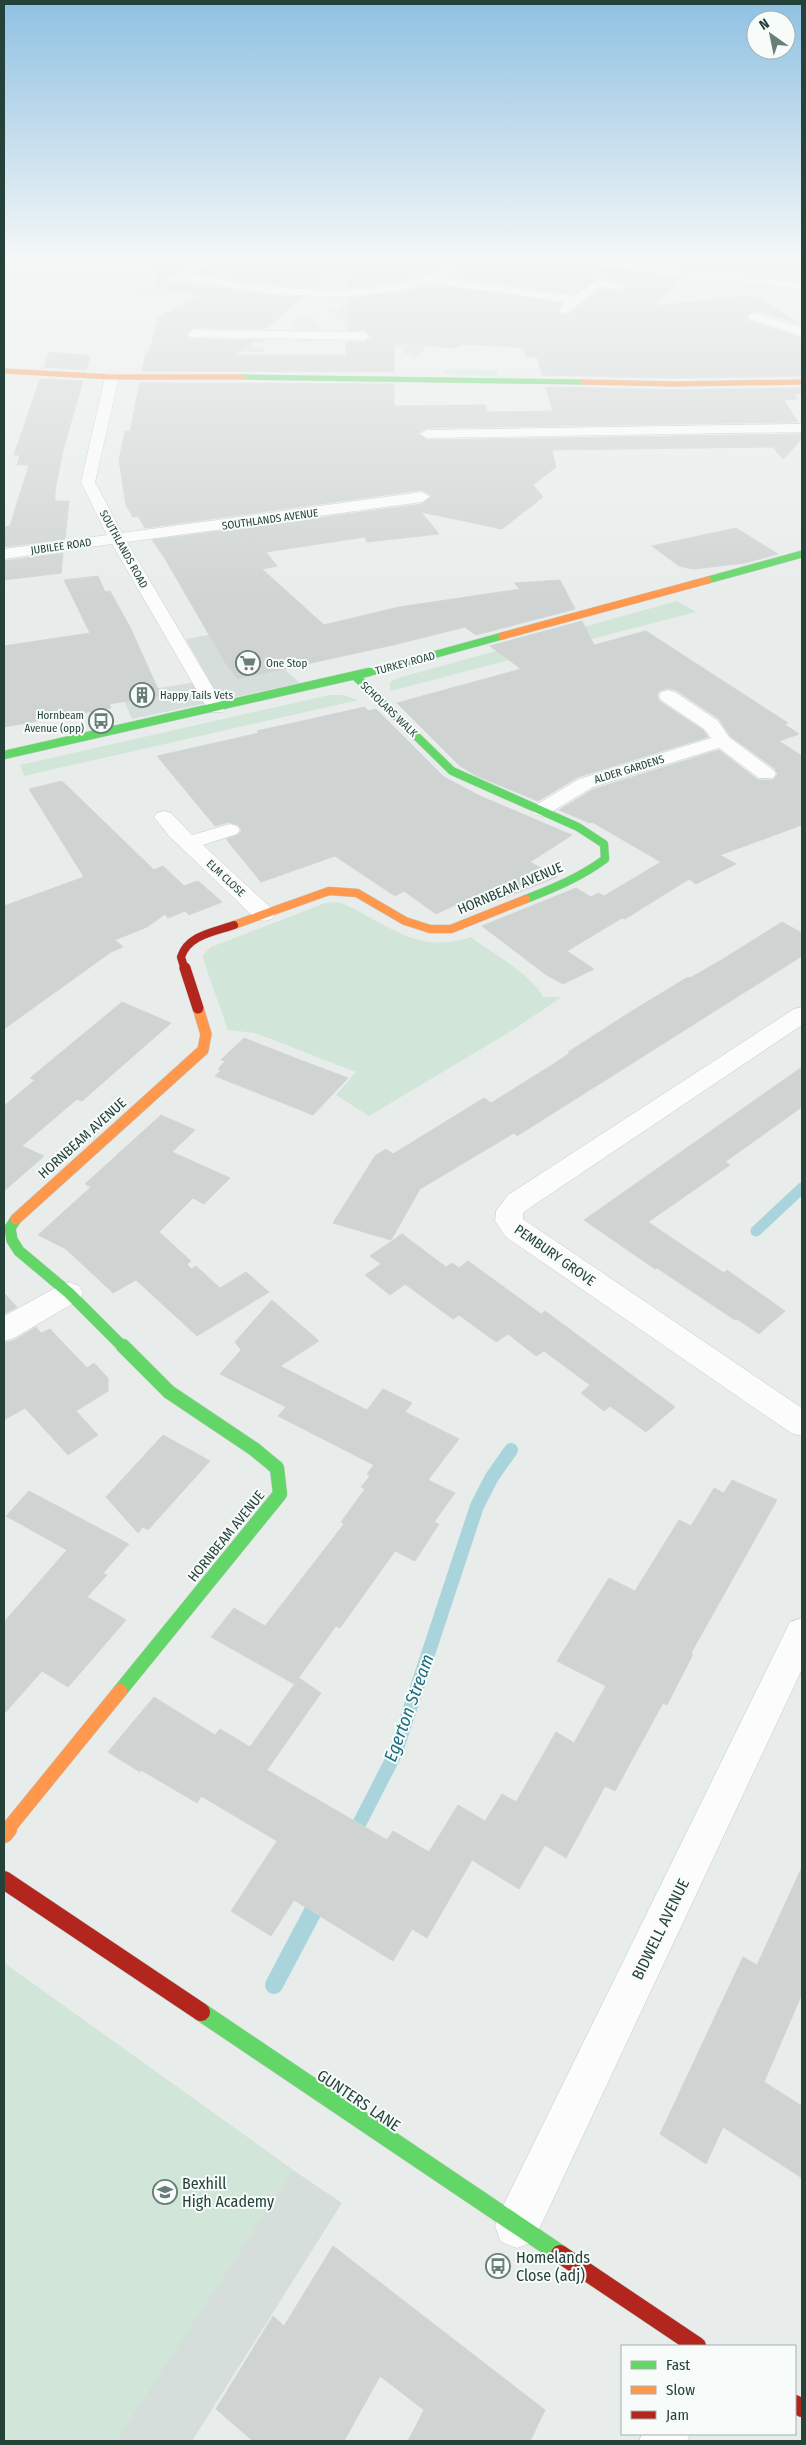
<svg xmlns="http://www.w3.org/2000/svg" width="806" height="2445" font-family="'Fira Sans Condensed',sans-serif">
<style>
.built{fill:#d6dedb}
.green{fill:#d1e6d8}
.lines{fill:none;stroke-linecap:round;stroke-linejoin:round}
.stream-far2{stroke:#a9d4db;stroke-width:11}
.stream-far1{stroke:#a9d4db;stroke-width:14}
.stream{stroke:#a9d4db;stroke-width:18}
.building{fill:#cfd4d2;stroke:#d1d6d4}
.street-casing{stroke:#c5cac8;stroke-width:1}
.fast-far5-casing{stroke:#c3cbc8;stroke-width:5.5}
.fast-far4-casing{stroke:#c3cbc8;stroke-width:8}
.fast-far3-casing{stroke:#c3cbc8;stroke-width:9}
.fast-far2-casing{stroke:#c3cbc8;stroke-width:12}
.fast-far1-casing{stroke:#c3cbc8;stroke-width:15}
.fast-casing{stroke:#c3cbc8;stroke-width:19}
.slow-far5-casing{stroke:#c3cbc8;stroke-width:5.5}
.slow-far4-casing{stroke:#c3cbc8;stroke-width:8}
.slow-far3-casing{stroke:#c3cbc8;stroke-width:9}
.slow-far2-casing{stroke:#c3cbc8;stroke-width:12}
.slow-far1-casing{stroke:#c3cbc8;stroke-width:15}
.slow-casing{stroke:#c3cbc8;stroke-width:19}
.jam-far2-casing{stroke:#c3cbc8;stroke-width:9}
.jam-far1-casing{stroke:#c3cbc8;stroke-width:12}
.jam-casing{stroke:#c3cbc8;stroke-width:19}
.street{fill:#fcfcfc;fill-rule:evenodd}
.fast-far5{stroke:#63d668;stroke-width:5}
.fast-far4{stroke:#63d668;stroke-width:7}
.fast-far3{stroke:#63d668;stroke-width:8}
.fast-far2{stroke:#63d668;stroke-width:11}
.fast-far1{stroke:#63d668;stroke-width:14}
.fast{stroke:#63d668;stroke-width:18}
.slow-far5{stroke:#ff974d;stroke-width:5}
.slow-far4{stroke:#ff974d;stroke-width:7}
.slow-far3{stroke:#ff974d;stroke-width:8}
.slow-far2{stroke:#ff974d;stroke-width:11}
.slow-far1{stroke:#ff974d;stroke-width:14}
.slow{stroke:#ff974d;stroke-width:18}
.jam-far2{stroke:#b3261e;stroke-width:8}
.jam-far1{stroke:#b3261e;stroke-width:11}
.jam{stroke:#b3261e;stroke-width:18}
.labels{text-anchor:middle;stroke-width:4;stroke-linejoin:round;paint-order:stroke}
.far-street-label{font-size:11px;fill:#24423a;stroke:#f7fbf9}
.far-poi-label{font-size:11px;fill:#24423a;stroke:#f7fbf9;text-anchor:start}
.street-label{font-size:14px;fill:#24423a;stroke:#f7fbf9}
.near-street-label{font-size:16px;fill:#24423a;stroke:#f7fbf9}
.near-poi-label{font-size:16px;fill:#24423a;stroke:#f7fbf9;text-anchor:start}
.near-water-label{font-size:18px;font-style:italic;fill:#1c6f80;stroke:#f7fbf9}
</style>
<rect width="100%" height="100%" fill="#e8edeb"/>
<!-- built -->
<path class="built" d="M240,629L300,683L132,719L121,694L209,680L186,639Z
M4,1963L293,2170L342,2203L192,2441H4Z"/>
<!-- green -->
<path class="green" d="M711,259H802V281L702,268Z
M362,268L414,277L383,285L366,277L378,286L320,290L324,284L338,286L346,281L314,277L306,282L320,284L314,289L271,286L280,281L276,280L266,286L236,281L243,278L309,270L349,276Z
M710,278L802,290V292L705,282Z
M98,280L138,286L155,284L179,288L160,299L85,286Z
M343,296L347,321L352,323L353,331L346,330L340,319L328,309H340V303L329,304L333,298Z
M305,313L314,318L322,329L315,331L292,332L291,322L304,317Z
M211,336V340L243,341L245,336L311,339L309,341L296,343L297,339H265L264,343H253V347H263V352H235L198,343L199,339Z
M372,339L432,340L416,359L402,352L403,349C394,343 383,343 372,339Z
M447,370H499L498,377L443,374Z
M677,601L696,612L390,691V682L398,678Z
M329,695H342L358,700L24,776L20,765Z
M337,902C347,904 356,910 365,915C404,936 427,951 471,937C490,952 533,975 543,997H562L508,1033L369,1116L336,1095L356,1072L255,1033L228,1030L203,959V955L211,947L325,903Z
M4,1963L293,2170L116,2441H4Z"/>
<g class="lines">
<!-- stream-far2 -->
<path class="stream-far2" d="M756,1231L802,1188"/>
<!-- stream-far1 -->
<path class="stream-far1" d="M356,1830L395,1754L477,1506L492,1477L511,1450"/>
<!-- stream -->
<path class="stream" d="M352,1837L356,1829
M274,1985L320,1898"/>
</g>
<!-- building -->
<path class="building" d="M161,259H200L167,277V281L173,284L181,282L273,296L302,297L266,329L194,328L186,333L190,339L253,340L236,355H346V342H364L372,337L364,330H347L348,298L400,293L432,284L563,303L557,310L565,316L601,289L620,291L628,287L620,281L598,278L575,294L447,277L470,259H495L558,267V262L682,277L654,306L754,295L802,325L755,310L746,316L749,321L802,338V376L675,378L542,375L537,357L525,356V348L465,344L453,348L394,341V372L142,371L146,352H149L159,317L201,296L155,286Z
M220,259H346L313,288L268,284L196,274Z
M350,259H455L436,270L410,279L348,288Z
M611,259H702L692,268Z
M49,352L90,356L86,370L44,367Z
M40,379L83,381L63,450L55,491V501H69L65,539L4,547V527L10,526L29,465H17L20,455H14Z
M140,383L394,384V406L485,405L487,412L553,411L546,387L675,390L802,388V394H794L797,399L784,400L798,422L427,428L418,433L427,440L802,434V439L783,459L773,447L552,450L556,467L533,485L543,497L502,529L421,512L439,534L367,542L365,537L266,552L277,566L262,569L324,625L399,607L520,589L514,583L560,580L575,609L476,635L465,627L393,645L238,679L226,664L164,557L152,540L422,504L432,496L422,490L145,528L138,516L133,517L126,505L119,460L125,431H130Z
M736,528L778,554L745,563L693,569L679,566L652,546Z
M63,553L61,573L4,580V561Z
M98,576L105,592L110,591L130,627L161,696L109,704L111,708L4,727V646L90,633L64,580Z
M582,621L594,645L646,631L788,723L784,724L799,734L779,741L802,756V825L720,855L736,864L696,884L689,879L625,919L622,918L567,951L594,969L563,984L545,974L482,926L576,888L591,897L598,893L604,896L661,862L592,822L590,823L559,810L594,789L719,750L758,780H773L778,774L774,768L730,736L719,719L676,690L667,688L659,691L657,695L659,701L703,730L708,737L578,777L538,801L477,776L460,766L397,703L521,669L490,646Z
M365,707L368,711L376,709L444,777L480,796L572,835L530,862L557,877L466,913L455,905L436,914L404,891L395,896L335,856L261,882L226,839L238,835L242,830L238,825L229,822L215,826L157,756L259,733L257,731Z
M62,781L154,870L163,866L184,886L198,881L222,902L189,915L185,911L168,918L165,914L147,927L115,940L123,947L111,952L4,1029V906L84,877L29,789Z
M782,922L802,933V956L517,1136L514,1133L420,1189L391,1240L333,1223L375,1156L386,1149L393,1154L484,1098L491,1103L555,1063L570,1053L568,1052L632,1011L688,977L690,978L723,959Z
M122,1002L171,1023L82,1101L77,1099L22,1146L44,1156L4,1191V1106L35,1080L30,1078Z
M244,1038L308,1063L348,1078L313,1115L215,1076L221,1070L218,1069L225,1061L221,1060Z
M802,1067V1107L725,1162L730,1165L648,1222L724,1273L727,1270L785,1311L759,1334L737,1319L735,1320L657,1268L655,1269L584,1220Z
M161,1115L195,1130L172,1152L230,1178L204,1204L193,1198L159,1232L191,1261L187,1264L191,1269L196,1266L220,1288L246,1272L269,1292L197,1336L136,1280L113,1293L66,1249L38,1235L91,1187L85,1184Z
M402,1234L446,1267L452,1263L459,1268L468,1261L541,1314L545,1311L675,1407L646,1432L610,1406L604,1411L581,1393L590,1385L544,1351L536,1356L508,1334L496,1342L459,1315L453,1319L405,1284L390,1295L365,1275L381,1264L370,1256Z
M4,1293L17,1307L4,1314Z
M272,1300L319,1341L280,1366L367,1410L383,1389L412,1403L405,1412L459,1439L428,1480L455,1493L434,1522L439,1524L415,1561L395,1551L340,1628L336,1626L294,1684L211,1637L234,1608L265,1626L344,1524L341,1522L365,1489L361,1487L370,1476L367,1474L374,1465L278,1416L286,1407L220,1374L241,1350L235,1342Z
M36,1327L41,1333L50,1329L87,1368L94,1363L108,1378V1391L76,1411L98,1435L68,1455L25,1408L4,1420V1343L15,1340Z
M163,1435L210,1461L148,1530L143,1527L138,1533L106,1497Z
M732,1480L777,1500L691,1653L693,1654L667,1705L663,1703L615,1791L605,1786L566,1858L545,1845L519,1889L472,1860L427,1938L412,1929L393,1961L294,1900L271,1936L231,1911L277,1841L201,1796L197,1803L141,1770L140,1772L108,1752L154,1697L215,1735L220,1729L250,1747L299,1678L321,1693L267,1770L387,1840L393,1831L429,1852L458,1805L485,1821L502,1794L516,1802L556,1732L574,1743L606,1686L557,1661L609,1578L635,1591L679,1520L691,1526L714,1488L724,1493Z
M29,1491L129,1544L103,1573L107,1575L87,1597L126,1620L68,1687L42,1671L4,1714V1622L67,1550L6,1516Z
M802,1867V1994L764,2082L802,2106V2178L723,2127L706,2164L660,2134L743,1957L757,1965Z
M333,2246L545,2410L530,2441H408L424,2410L380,2376L344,2441H253L216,2409L273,2316L284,2326Z"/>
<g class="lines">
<defs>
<path id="street" d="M204,259H218L191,275C259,286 329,297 398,284C409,282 421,279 431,274C447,268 450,259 468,259L442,278L575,296L598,280L620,283L626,286L620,289L600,287L565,314L559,310L567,302L448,286L432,282L400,291L337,297L273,294L181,280L174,282L168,279Z
M557,259H593L802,283V289L562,262Z
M754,312L802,328V336L750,319L748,316Z
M194,330L364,332L370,336L364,340L190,337L188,334L190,331Z
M112,373L119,377L95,482L122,533L422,492L430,497L422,502L127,542L225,708L223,712H209L207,708L112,544L4,559V549L107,535L81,482L105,377Z
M802,424V432L427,438L420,434L427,430Z
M668,690L675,692L718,721L729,737L773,770L776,774L773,778H759L719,748L593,787L548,814L541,816L534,814L531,810L534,806L579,779L711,738L704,729L661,700L659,696L661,692Z
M164,811L171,813L192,835L230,824L237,826L240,830L237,834L203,845L272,909L275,914L272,919L264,921L256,919L169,836L154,817L157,813Z
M802,1007V1025L528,1209L523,1213V1219L802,1408V1436L791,1433L506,1237L495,1221L496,1211L508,1195L794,1009Z
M69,1282L79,1286L83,1293L79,1300L14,1338L4,1341V1316L59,1286Z
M802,1618V1669L533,2242L517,2248L501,2242L495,2226L501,2210L790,1622Z
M642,2434H690L687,2441H639Z"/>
<path id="fast-far5" d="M242,377L583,382"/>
<path id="fast-far4" d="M708,580L802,554
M364,674L502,636"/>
<path id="fast-far3" d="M355,676L452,771L578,827L604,844L605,859C581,877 554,888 526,899
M4,755L369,672"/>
<path id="fast-far2" d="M16,1219L10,1228L12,1240L19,1251L69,1293L124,1348"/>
<path id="fast-far1" d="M120,1691L280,1494L277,1468L254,1449L169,1392L123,1346"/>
<path id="fast" d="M201,2012L560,2254"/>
<path id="slow-far5" d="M4,371L112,377H242
M583,382L675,384L802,382"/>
<path id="slow-far4" d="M502,636L708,580"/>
<path id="slow-far3" d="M234,925L329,891L357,893L405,921L430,929H451L526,899"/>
<path id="slow-far2" d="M16,1219L203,1050L206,1034L198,1008"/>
<path id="slow-far1" d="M7,1830L120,1691"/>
<path id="slow" d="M4,1834L8,1829"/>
<path id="jam-far2" d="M185,970L181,957C188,935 214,932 234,925"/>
<path id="jam-far1" d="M185,968L198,1008"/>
<path id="jam" d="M4,1880L201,2012
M560,2254L697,2346
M795,2404L802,2408"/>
</defs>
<!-- street casing -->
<use href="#street" class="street-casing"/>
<!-- fast-far5 casing -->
<use href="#fast-far5" class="fast-far5-casing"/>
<!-- fast-far4 casing -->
<use href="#fast-far4" class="fast-far4-casing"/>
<!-- fast-far3 casing -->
<use href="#fast-far3" class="fast-far3-casing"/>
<!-- fast-far2 casing -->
<use href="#fast-far2" class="fast-far2-casing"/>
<!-- fast-far1 casing -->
<use href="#fast-far1" class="fast-far1-casing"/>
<!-- fast casing -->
<use href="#fast" class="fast-casing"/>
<!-- slow-far5 casing -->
<use href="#slow-far5" class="slow-far5-casing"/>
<!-- slow-far4 casing -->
<use href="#slow-far4" class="slow-far4-casing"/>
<!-- slow-far3 casing -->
<use href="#slow-far3" class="slow-far3-casing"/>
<!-- slow-far2 casing -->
<use href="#slow-far2" class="slow-far2-casing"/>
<!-- slow-far1 casing -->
<use href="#slow-far1" class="slow-far1-casing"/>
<!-- slow casing -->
<use href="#slow" class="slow-casing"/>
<!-- jam-far2 casing -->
<use href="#jam-far2" class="jam-far2-casing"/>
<!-- jam-far1 casing -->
<use href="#jam-far1" class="jam-far1-casing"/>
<!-- jam casing -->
<use href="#jam" class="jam-casing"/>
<!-- street -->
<use href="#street" class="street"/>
<!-- fast-far5 -->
<use href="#fast-far5" class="fast-far5"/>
<!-- fast-far4 -->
<use href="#fast-far4" class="fast-far4"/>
<!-- fast-far3 -->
<use href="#fast-far3" class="fast-far3"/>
<!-- fast-far2 -->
<use href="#fast-far2" class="fast-far2"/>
<!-- fast-far1 -->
<use href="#fast-far1" class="fast-far1"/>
<!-- fast -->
<use href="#fast" class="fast"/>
<!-- slow-far5 -->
<use href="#slow-far5" class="slow-far5"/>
<!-- slow-far4 -->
<use href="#slow-far4" class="slow-far4"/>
<!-- slow-far3 -->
<use href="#slow-far3" class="slow-far3"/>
<!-- slow-far2 -->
<use href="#slow-far2" class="slow-far2"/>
<!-- slow-far1 -->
<use href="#slow-far1" class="slow-far1"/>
<!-- slow -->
<use href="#slow" class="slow"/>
<!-- jam-far2 -->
<use href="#jam-far2" class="jam-far2"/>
<!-- jam-far1 -->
<use href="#jam-far1" class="jam-far1"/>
<!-- jam -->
<use href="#jam" class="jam"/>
</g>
<!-- sky -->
<linearGradient id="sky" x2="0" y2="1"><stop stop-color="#8fc1e3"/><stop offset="0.43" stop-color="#f5f7f6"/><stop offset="1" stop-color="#f5f7f6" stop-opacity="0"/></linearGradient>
<rect width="806" height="601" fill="url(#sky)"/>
<!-- icons -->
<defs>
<symbol id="supermarket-ring" viewBox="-11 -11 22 22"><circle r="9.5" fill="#f7fbf9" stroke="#697e78" stroke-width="1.5"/><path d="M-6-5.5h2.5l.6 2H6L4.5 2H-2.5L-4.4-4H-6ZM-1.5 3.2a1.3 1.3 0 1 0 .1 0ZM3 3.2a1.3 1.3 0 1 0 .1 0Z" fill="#697e78"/></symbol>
<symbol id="building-ring" viewBox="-11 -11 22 22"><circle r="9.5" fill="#f7fbf9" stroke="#697e78" stroke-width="1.5"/><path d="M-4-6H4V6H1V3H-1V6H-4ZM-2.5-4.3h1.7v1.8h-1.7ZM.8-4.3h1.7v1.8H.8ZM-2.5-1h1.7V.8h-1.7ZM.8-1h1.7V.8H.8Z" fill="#697e78"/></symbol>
<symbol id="bus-ring" viewBox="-11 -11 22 22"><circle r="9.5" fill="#f7fbf9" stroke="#697e78" stroke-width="1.5"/><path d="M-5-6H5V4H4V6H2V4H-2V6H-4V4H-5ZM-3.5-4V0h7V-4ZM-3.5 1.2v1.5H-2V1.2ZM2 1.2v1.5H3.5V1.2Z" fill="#697e78"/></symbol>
<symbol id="school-ring" viewBox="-11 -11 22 22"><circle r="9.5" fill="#f7fbf9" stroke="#697e78" stroke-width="1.5"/><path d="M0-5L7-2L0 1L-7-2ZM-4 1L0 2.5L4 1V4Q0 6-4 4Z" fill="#697e78"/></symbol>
</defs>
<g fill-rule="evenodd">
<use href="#supermarket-ring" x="234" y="649" width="28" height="28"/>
<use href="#building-ring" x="128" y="681" width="28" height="28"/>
<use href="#bus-ring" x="87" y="707" width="28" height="28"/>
<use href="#school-ring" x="151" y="2178" width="28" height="28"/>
<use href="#bus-ring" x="484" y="2252" width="28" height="28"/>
</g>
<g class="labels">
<!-- far-street labels -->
<g class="far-street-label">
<text transform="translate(270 519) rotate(-8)" y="4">SOUTHLANDS AVENUE</text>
<text transform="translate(61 546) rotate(-8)" y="4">JUBILEE ROAD</text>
<text transform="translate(124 549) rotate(61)" y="4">SOUTHLANDS ROAD</text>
<text transform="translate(405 663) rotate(-15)" y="4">TURKEY ROAD</text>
<text transform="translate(389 709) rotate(44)" y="4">SCHOLARS WALK</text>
<text transform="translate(629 769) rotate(-17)" y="4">ALDER GARDENS</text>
<text transform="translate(226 878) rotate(43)" y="4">ELM CLOSE</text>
</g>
<!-- far-poi labels -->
<g class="far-poi-label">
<text x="266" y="667">One Stop</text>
<text x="160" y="699">Happy Tails Vets</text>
<text x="84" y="719" text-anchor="end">Hornbeam<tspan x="84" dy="13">Avenue (opp)</tspan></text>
</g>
<!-- street labels -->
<g class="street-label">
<text transform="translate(510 888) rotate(-23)" y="5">HORNBEAM AVENUE</text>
<text transform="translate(82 1138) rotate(-42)" y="5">HORNBEAM AVENUE</text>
<text transform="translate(555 1255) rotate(35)" y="5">PEMBURY GROVE</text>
<text transform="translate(226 1536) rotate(-51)" y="5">HORNBEAM AVENUE</text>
</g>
<!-- near-street labels -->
<g class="near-street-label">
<text transform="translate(660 1929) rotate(-64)" y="6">BIDWELL AVENUE</text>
<text transform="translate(359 2100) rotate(34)" y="6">GUNTERS LANE</text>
</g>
<!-- near-poi labels -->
<g class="near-poi-label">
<text x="182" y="2189">Bexhill<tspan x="182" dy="18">High Academy</tspan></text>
<text x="516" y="2263">Homelands<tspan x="516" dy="18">Close (adj)</tspan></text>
</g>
<!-- near-water labels -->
<g class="near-water-label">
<text transform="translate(409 1708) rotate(-70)" y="6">Egerton Stream</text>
</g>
</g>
<!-- border -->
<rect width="806" height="2445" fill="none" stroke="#24423a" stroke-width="10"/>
<!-- legend -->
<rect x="621" y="2345" width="175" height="90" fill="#f7fbf9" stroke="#a3b1ad"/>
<rect x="631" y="2361" width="25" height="8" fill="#63d668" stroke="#a3b1ad"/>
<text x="666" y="2370" font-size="15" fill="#24423a">Fast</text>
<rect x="631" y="2386" width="25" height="8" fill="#ff974d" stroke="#a3b1ad"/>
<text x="666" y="2395" font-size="15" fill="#24423a">Slow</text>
<rect x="631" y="2411" width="25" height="8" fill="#b3261e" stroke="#a3b1ad"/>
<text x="666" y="2420" font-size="15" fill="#24423a">Jam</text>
<!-- north arrow -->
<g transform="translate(771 35) rotate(327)"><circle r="24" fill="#f7fbf9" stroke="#a3b1ad"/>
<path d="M0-4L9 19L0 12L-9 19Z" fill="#697e78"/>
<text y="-8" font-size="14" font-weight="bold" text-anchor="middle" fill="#24423a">N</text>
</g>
</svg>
